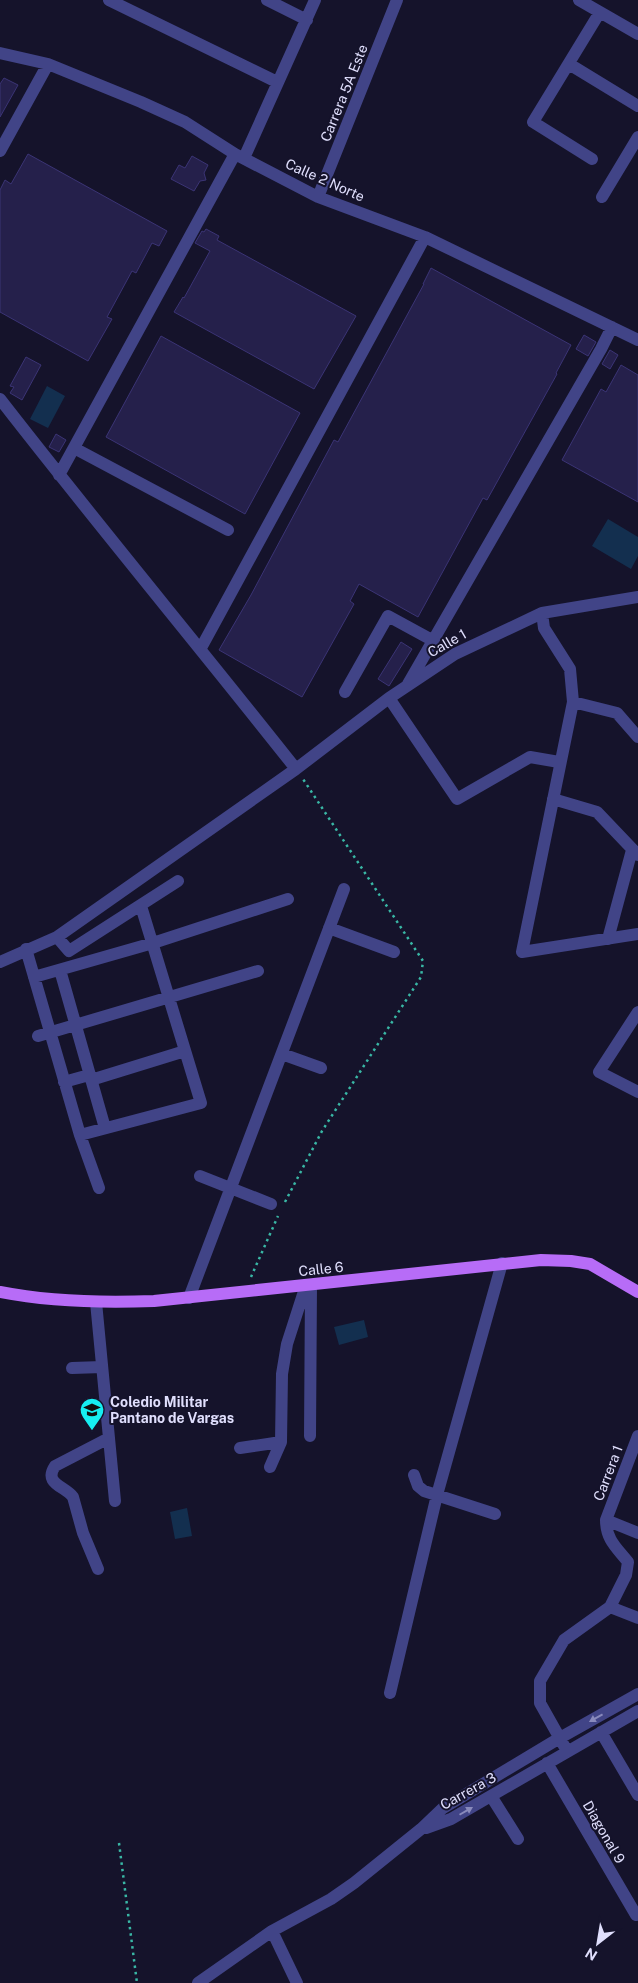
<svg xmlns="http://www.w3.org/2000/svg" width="638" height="1983" font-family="'Public Sans',sans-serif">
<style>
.water{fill:#132f4f}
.building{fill:#25204b;stroke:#3b3475}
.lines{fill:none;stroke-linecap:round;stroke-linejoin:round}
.path{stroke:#39b7a5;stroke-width:2.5;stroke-dasharray:2.5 4;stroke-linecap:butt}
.minor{stroke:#414487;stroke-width:12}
.major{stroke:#b76cf7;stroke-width:12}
.oneway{fill:#898abc}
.labels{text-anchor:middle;stroke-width:4;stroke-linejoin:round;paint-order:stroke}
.street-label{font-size:14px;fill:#e0dffd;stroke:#15132b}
.poi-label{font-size:14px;font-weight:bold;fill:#e0dffd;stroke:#15132b;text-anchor:start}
</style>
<rect width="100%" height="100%" fill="#15132b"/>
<!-- water -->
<path class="water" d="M47,386L65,396L48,428L30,419Z
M608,519L638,537V556L631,569L592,546Z
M364,1320L368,1337L339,1345L334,1327Z
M187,1508L192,1536L175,1539L170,1512Z"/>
<!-- building -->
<path class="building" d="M4,78L18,85L0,117V84Z
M28,154L167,231L159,246L152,243L136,273L132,271L107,317L112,319L88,361L0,312V190L5,180L11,184Z
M192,156L208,165L204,173L206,180L200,181L194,191L171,179L179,165L185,168Z
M206,229L219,236L217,240L356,316L314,389L174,312L183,297L184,298L210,251L195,243L202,231L204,232Z
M431,268L571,345L556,373L557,374L487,500L483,498L418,617L359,584L350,601L354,604L302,697L219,650L251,595L334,440L338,442L424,284H423Z
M584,335L596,342L588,356L576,349Z
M161,336L300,413L245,514L106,437Z
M610,350L618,355L610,369L602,364Z
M26,357L41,365L22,400L10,393L14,387L10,386Z
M621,365L638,375V502L562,460L601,389L606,392Z
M56,434L66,440L59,452L49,447Z
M401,642L412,649L389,686L378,679Z"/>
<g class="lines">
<!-- path -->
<path class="path" d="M285,1202L322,1131L421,977L423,961L303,779
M251,1277L278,1216
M119,1843L137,1983"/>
<!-- minor -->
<path class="minor" d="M109,0L277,82
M267,0L307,20
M579,0L638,34
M0,53L48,64L141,102L185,122L235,154L318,197L425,237L638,340
M569,64L638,106
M0,151L48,64
M244,158L315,0
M592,159L533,122L600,12
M318,197L397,0
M602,197L638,137
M0,399C97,524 198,645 296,769
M74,448L228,530
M59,475L235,154
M542,613L544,628L570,669L573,702L522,952L638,934
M201,648L425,237
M408,684L601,349L612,327
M345,692L388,616L432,640
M389,698L457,799L530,757L559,762
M573,702L617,713L638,737
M553,799L597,812L638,855
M329,928L394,952
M57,937L69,951L178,881
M608,939L632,850
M26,949L80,1135L99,1188
M0,962L57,937L296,769L389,698L455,654L542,613L638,597
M60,970L105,1128
M34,977L153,943L288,899
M638,1012L599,1072L638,1092
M38,1036L258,971
M282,1054L321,1068
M91,1080L185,1051
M64,1082L89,1075
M80,1135L201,1103L141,906
M200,1176L271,1204
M189,1298L344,889
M96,1302L115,1501
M72,1368L102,1367
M310,1436L311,1285
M240,1448L281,1442
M270,1467L281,1442L282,1374L287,1344L306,1285
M414,1475L418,1486L424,1491L495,1514
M606,1520L638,1533
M98,1569L83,1533L73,1497C65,1486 43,1484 55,1466L109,1438
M610,1607L638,1618
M390,1693L437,1495L502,1263
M601,1732L638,1795
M567,1751L540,1703V1681L564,1640L610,1607L626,1575L628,1562C617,1548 606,1540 606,1520L638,1436
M547,1763L636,1915L638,1914
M491,1796L518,1839
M426,1828L451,1819L638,1711
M272,1931L297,1983
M198,1983L272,1931L331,1899L354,1883L421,1829L443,1808L558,1739L638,1694"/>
<!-- major -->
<path class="major" d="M0,1292C51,1302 103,1303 154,1301L541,1260L571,1261L590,1264L638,1292"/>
</g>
<!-- one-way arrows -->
<defs><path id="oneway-solid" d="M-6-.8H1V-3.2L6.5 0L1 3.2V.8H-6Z" transform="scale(1.25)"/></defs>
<g class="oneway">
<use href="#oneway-solid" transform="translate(596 1718) rotate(151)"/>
<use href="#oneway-solid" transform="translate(466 1811) rotate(-30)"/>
</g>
<!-- icons -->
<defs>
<symbol id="school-pin" viewBox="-11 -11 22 30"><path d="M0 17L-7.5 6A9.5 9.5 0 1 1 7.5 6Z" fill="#16eef2" stroke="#15132b"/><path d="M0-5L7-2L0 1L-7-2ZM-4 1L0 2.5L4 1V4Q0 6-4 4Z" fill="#111"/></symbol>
</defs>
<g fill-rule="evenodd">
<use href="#school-pin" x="78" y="1396" width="28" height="38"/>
</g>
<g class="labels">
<!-- street labels -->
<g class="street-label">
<text transform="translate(344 93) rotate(-68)" y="5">Carrera 5A Este</text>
<text transform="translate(325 180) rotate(24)" y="5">Calle 2 Norte</text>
<text transform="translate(447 643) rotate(-30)" y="5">Calle 1</text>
<text transform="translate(321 1269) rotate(-6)" y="5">Calle 6</text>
<text transform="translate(608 1473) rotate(-69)" y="5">Carrera 1</text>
<text transform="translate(468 1791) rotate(-29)" y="5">Carrera 3</text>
<text transform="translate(604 1832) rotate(60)" y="5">Diagonal 9</text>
</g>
<!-- poi labels -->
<g class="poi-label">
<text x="110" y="1407">Coledio Militar<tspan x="110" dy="16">Pantano de Vargas</tspan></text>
</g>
</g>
<!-- north arrow -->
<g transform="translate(598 1943) rotate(211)" stroke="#15132b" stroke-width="4" paint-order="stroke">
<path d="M0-4L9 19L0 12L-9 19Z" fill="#e0dffd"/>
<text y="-8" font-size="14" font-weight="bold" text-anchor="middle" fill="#e0dffd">N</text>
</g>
</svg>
